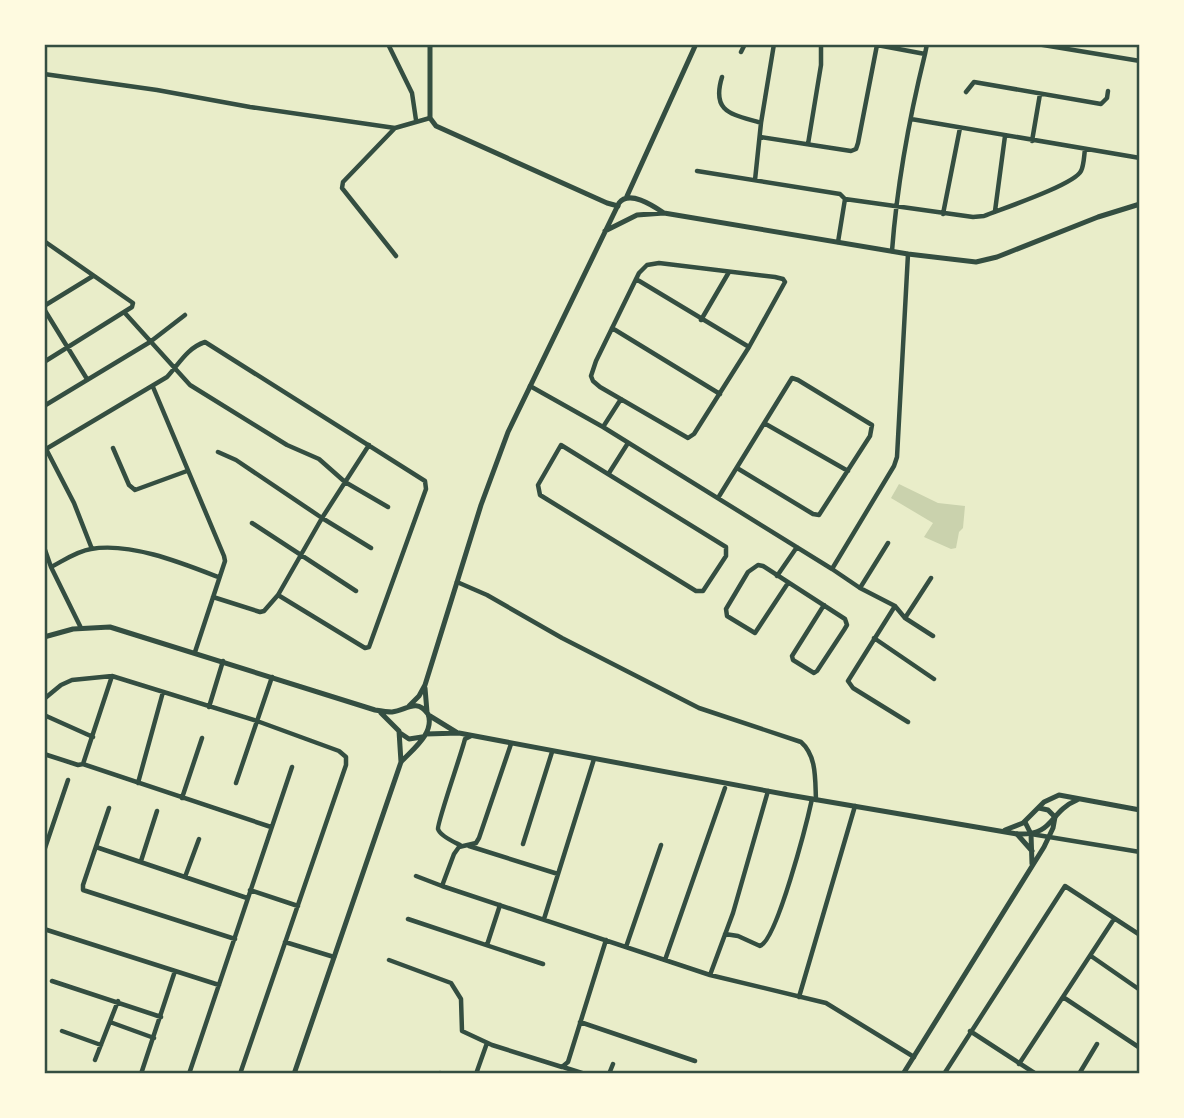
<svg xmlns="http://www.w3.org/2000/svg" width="1184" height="1118" font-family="Figtree,sans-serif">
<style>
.green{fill:#cad2ad}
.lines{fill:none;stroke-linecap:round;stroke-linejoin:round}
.minor{stroke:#344e41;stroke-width:4.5}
.tertiary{stroke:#344e41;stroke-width:5}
.secondary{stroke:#344e41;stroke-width:5}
.neatline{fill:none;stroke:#344e41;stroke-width:2.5}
</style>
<rect width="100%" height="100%" fill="#e9edc9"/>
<!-- green -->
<path class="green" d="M899,484L938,503L965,506L963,528L959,532L956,548L951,549L924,537L933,523L891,498Z"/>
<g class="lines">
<!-- minor -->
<path class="minor" d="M388,44L412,93L416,120
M1037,44L1140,61
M741,52L745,44
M925,54L927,44
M44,74L157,90L250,107L395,128
M722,77C711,113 732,114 761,123
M966,92L974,82L1101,104L1107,98L1108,91
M911,119L1140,158
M760,137L851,151L856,149L858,143L877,45L925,54C909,119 897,185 892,251
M1032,141L1040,94
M808,144L821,65V44
M697,171L840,194L845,199L973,217L984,216C1001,209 1074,185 1081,171C1084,165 1084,156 1085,149
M755,180L761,123L774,44
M995,211L1005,136
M943,214L960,128
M44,241L133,303L132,307L44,362
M838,242L845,199
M396,256L342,188L343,182L395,128L430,118
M659,263L775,277L783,279L785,282L749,347L694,434L688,438L600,387L593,381L591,376L596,361L639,273L647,265Z
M636,279L749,347
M44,306L93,276
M44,309L87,379
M124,312L190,385L287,445L319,459L345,482L388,507
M701,320L729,272
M612,328L720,394
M530,386L603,427L832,569L894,466L897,457L908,254
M153,387L224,556L225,561L195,652
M44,406L150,342L185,315
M764,423L848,471
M603,427L621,399
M44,445L74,503L92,549
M561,445L726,547V556L703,591H696L540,495L538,485Z
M113,448L129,485L135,490L187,471
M46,449L167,377C179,364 187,348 205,342L425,481L426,489L369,647L365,648L278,595
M218,452L236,460L322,518L371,548
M609,473L628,443
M718,498L792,378L798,380L872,425L870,436L819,515L813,514L737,468
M252,523L356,591
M44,547L51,567L81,628
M51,567C63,561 77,551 91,549C130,542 182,563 218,577
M832,569L860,588L895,606L905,618L933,636
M777,576L797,547
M457,582L487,595L562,638L699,708L801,742C817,756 815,780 816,800
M788,583L755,633L727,616L726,609L748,572L758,565L763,566L845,619L847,625L844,630L817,671L814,673L793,660L792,656L824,605
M860,588L888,543
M213,597L260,612L264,611L278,595L322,518L369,445
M895,606L848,681L853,688L908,722
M905,618L931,578
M874,638L934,679
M44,699L61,685L72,680L112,676L257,721L339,751L346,757V765L240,1074
M209,707L223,661
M44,715L93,737
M511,744L479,838L476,843L459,847L454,854L442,886L710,975L826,1003L914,1057
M44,754L78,765L83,764L112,676
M83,764L271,827
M138,783L163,692
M236,783L272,677
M182,798L202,738
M109,808L83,885V890L235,939
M1031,834L1140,852
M523,844L552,752
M460,845C454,842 440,836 438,829C437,823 462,752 465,739L471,736
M469,846L558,874
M96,847L247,898
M44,851L68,780
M141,861L157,811
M416,876L442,886
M185,877L199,839
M250,890L298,906
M408,919L543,964
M544,919L594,759
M44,929L219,985
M725,934L738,936L760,946C777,940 807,822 812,799
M285,942L334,957
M487,945L500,905
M626,947L661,845
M1091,956L1140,990
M389,960L451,983L461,999L462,1031L492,1045L562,1067L568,1062L606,940
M665,960L725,788
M710,975L733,913L768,791
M52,981L161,1017
M799,997L855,806
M1063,997L1140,1048
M110,1022L154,1038
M580,1022L695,1061
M62,1031L101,1045
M970,1031L1036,1074
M95,1060L118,1001
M1019,1064L1114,919
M563,1067L585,1074
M141,1074L175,971
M189,1074L292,767
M440,1074V1073
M476,1074L487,1043
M609,1074L613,1064
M944,1074L1065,886L1140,935
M1079,1074L1097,1044"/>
<!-- tertiary -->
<path class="tertiary" d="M430,44V118L436,126L607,203L618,206
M627,196L696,44
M1025,822L1031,834L1032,864
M1017,834L1032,851
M903,1074L1044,847L1053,828L1055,817L1048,810L1039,808"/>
<!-- secondary -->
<path class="secondary" d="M605,231L637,215L664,213L908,254L976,262L997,257L1098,217L1140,204
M44,637L73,629L110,627L375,710C381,711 387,712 392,712C407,710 416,698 428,714C435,733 413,749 401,762
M425,688L427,712
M409,706L419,696L425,685L481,505L508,432L619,203C629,190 652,205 664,213
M430,716L456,732
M400,733L409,739L422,737
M426,734L459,733L789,795L1017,834C1055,836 1048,812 1077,800
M1005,830L1023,823L1044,802L1059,795L1140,810
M294,1074L401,762L399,731L381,713"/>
</g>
<!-- border -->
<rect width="1184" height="1118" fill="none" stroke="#fefae0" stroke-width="91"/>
<rect x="46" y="46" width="1092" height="1026" class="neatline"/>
</svg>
